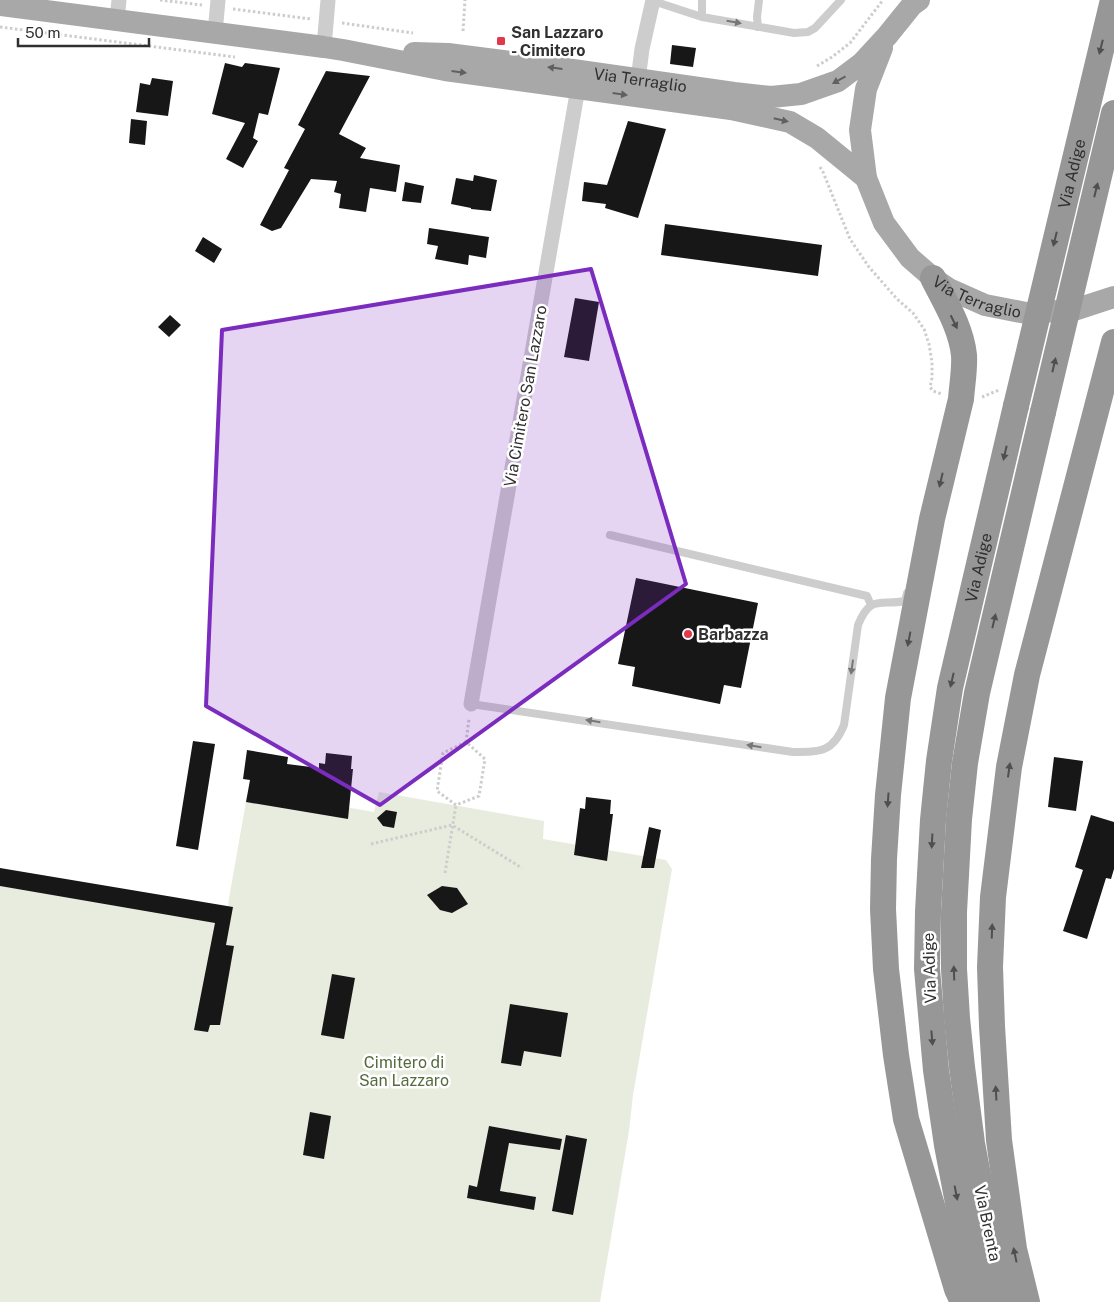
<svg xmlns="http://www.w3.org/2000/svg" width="1114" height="1302" font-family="'Public Sans',sans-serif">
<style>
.green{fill:#e7ecdf}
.building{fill:#171717}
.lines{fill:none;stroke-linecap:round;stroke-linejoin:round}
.path{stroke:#cdcdcd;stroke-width:3;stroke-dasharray:2.5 2.5;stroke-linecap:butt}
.lane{stroke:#cdcdcd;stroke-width:8}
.street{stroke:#cdcdcd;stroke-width:15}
.primary{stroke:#a8a8a8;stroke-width:22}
.highway{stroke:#979797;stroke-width:26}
.highway-bridge{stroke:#979797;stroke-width:26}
.oneway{fill:#777}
.oneway2{fill:#4f4f4f}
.oneway3{fill:#606060}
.marked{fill:#7b2cbf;fill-opacity:0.2;stroke:#7b2cbf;stroke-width:4;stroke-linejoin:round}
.poi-dot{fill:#e0394c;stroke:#fff;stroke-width:2}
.labels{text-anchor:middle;stroke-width:5;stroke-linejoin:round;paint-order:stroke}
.poi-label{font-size:16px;font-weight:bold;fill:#303030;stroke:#fff;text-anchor:start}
.street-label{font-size:16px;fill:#303030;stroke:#fff}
.park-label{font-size:16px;fill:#556b3e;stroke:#fff}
</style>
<rect width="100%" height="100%" fill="#fff"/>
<!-- green -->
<path class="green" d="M254,791L374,812L379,792L544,821L543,839L666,860L672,869L633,1095L629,1131L600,1302H0V868L213,922L224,927L247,796Z"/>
<!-- building -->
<path class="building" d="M672,45L696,48L693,67L670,64Z
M225,63L242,67L245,63L280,68L268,115L259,113L253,138L258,141L243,168L226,159L245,123L212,114Z
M326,71L370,76L339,134L366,148L360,158L400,165L396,192L370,188L366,212L339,208L341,194L334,192L337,181L311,179L281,228L272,231L260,225L289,170L284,168L305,129L298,125Z
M152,78L173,81L168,116L136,112L140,83L150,85Z
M131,119L147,121L145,145L129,143Z
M628,121L666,129L638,218L605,208L606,204L582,201L584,182L607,185Z
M474,175L497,180L491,211L471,209V208L451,204L456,178L473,181Z
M405,182L424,186L421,203L402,201Z
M665,224L822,245L818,276L661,255Z
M429,228L489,237L486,258L469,255L468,265L435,259L438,246L427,244Z
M203,237L222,249L214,263L195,251Z
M575,298L599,302L589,361L564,357Z
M170,315L181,325L169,337L158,327Z
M636,578L758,603L741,688L724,685L720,704L632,686L635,667L618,664Z
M193,741L215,744L198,850L176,846Z
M247,750L288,757L287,764L319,768V763L325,764L326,753L352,756L351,769H353L348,819L246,802L250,780L243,779Z
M1054,757L1083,761L1076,811L1048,807Z
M586,797L611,800L610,814H613L607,861L574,855L580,808L585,809Z
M386,810L397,812L394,828L383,826L377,818Z
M1091,815L1114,822V869L1111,879L1106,878L1087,939L1063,931L1083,870L1075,867Z
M649,827L661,830L654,868H641Z
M0,868L233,907L226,945L234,946L220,1025H210L208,1032L194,1030L215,923L0,886Z
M442,886L457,888L468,904L452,913L440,910L427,895Z
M332,974L355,978L344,1039L321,1035Z
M510,1004L568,1013L561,1057L524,1051L521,1066L501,1063Z
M310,1112L331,1116L324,1159L303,1155Z
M489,1126L562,1139L560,1150L509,1143L500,1191L536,1197L534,1210L467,1198L469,1185L477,1187Z
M566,1135L587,1139L573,1215L552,1211Z"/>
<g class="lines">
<!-- path -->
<path class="path" d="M160,0L202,5
M233,9L311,19
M342,23L413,33
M0,27L235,57
M463,31L465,0
M817,66L832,57L850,43L883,0
M820,167L823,172L850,239L869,267L897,299L913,313L924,329L929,344L932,362V378L930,387L933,391L942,394
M982,397L999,390
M466,742L443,753L437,791L456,805L479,796L485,759L466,742L469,719
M371,844L452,825L522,868
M445,873L456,805"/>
<!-- lane -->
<path class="lane" d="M702,0V17
M653,1L702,17L794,33L808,32L815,28L841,0
M758,27L757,17L759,0
M610,535L867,596L871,605
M471,704L793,752C821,752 833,752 844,725L858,625C871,594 880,606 905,601L907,593"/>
<!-- street -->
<path class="street" d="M117,20L119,0
M215,33L218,0
M324,47L328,0
M638,80L642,49L653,0
M471,704L578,88"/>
<!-- primary -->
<g class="primary">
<path d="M0,5L324,47L343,50L445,70L731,109L790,122L817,138L866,178"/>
<path id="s1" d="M882,48L866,89L860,130L866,178L884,223L910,258L933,278L949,289L985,305L1026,313L1074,310L1114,297"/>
<path id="s2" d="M414,53L448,54L566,69L734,93L771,97L801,94L838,81L862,63L887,36L912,5L919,0"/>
</g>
<!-- highway -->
<g class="highway">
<path d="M933,278C945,302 961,327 964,355C965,369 962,385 961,399L932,519L898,698L888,795L884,859L883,909L886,969L896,1055L906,1119L957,1289L963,1302"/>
<path id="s3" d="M982,1302L963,1229L947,1145L936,1070L927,969L928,912L933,820L939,761L950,688L1016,406"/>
<path d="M1007,1302L987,1224L972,1143L962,1067L957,1018L954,969V912L959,819L965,763L977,693L1043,412"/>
<path d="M1027,1302L1014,1249L999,1140L992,1026L990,967L993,897L1009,767L1027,675L1114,342"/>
</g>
<!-- highway-bridge -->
<g class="highway-bridge">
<path id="s4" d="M1016,406L1113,0"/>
<path d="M1043,412L1114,113"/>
</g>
</g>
<!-- one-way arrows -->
<defs><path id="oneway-solid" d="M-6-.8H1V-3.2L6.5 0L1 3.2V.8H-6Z" transform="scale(1.25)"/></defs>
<g class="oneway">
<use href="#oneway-solid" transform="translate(734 22) rotate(10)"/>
<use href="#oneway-solid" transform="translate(852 667) rotate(98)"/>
<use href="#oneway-solid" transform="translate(593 721) rotate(-171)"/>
<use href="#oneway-solid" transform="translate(754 746) rotate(-171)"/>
</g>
<g class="oneway2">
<use href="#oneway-solid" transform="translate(1101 47) rotate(104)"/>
<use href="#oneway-solid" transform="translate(1096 190) rotate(-76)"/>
<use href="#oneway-solid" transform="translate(1055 239) rotate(104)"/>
<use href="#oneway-solid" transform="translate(954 322) rotate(64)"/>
<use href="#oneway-solid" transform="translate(1054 365) rotate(-77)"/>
<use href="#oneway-solid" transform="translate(1005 453) rotate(103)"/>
<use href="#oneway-solid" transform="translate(941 480) rotate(103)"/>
<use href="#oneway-solid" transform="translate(994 621) rotate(-77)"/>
<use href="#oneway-solid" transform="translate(909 639) rotate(101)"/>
<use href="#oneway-solid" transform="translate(952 680) rotate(103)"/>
<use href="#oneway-solid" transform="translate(1009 770) rotate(-82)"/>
<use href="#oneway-solid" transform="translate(888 800) rotate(94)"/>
<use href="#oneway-solid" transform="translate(932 841) rotate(93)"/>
<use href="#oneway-solid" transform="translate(992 931) rotate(-88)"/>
<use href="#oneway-solid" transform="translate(954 973) rotate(-92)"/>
<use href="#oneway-solid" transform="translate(932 1038) rotate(85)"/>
<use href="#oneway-solid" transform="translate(996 1093) rotate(-93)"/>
<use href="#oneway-solid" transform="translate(956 1193) rotate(79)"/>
<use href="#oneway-solid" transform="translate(1015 1255) rotate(-102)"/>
</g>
<g class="oneway3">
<use href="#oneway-solid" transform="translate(555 68) rotate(-173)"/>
<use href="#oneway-solid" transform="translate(459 72) rotate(7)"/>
<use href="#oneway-solid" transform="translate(839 80) rotate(151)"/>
<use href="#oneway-solid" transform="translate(620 94) rotate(8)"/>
<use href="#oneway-solid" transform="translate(781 120) rotate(13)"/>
</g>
<!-- marked area -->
<path class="marked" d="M591,269L686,584L380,805L206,706L222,330Z"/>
<!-- markers -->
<g class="poi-dot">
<rect x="496" y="36" width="10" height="10" rx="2.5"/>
<circle cx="688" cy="634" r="5"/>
</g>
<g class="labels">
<!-- poi labels -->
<g class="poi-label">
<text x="511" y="38">San Lazzaro<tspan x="511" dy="18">- Cimitero</tspan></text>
<text x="698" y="640">Barbazza</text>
</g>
<!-- street labels -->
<g class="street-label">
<text dy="6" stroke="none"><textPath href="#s2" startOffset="228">Via Terraglio</textPath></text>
<text dy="6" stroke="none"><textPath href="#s4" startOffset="239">Via Adige</textPath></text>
<text dy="6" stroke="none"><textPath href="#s1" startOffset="305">Via Terraglio</textPath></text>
<text transform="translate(525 396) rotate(-80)" y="6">Via Cimitero San Lazzaro</text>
<text dy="6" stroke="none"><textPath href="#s3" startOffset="744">Via Adige</textPath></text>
<text transform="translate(929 968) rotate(-92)" y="6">Via Adige</text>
<text transform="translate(988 1223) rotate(78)" y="6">Via Brenta</text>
</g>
<!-- park labels -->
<g class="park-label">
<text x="404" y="1068">Cimitero di<tspan x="404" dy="18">San Lazzaro</tspan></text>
</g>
</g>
<!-- scale -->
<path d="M18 38v8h131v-8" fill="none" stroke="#303030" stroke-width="2.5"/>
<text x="25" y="38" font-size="15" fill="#303030" stroke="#ffffff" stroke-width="4" paint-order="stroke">50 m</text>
</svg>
